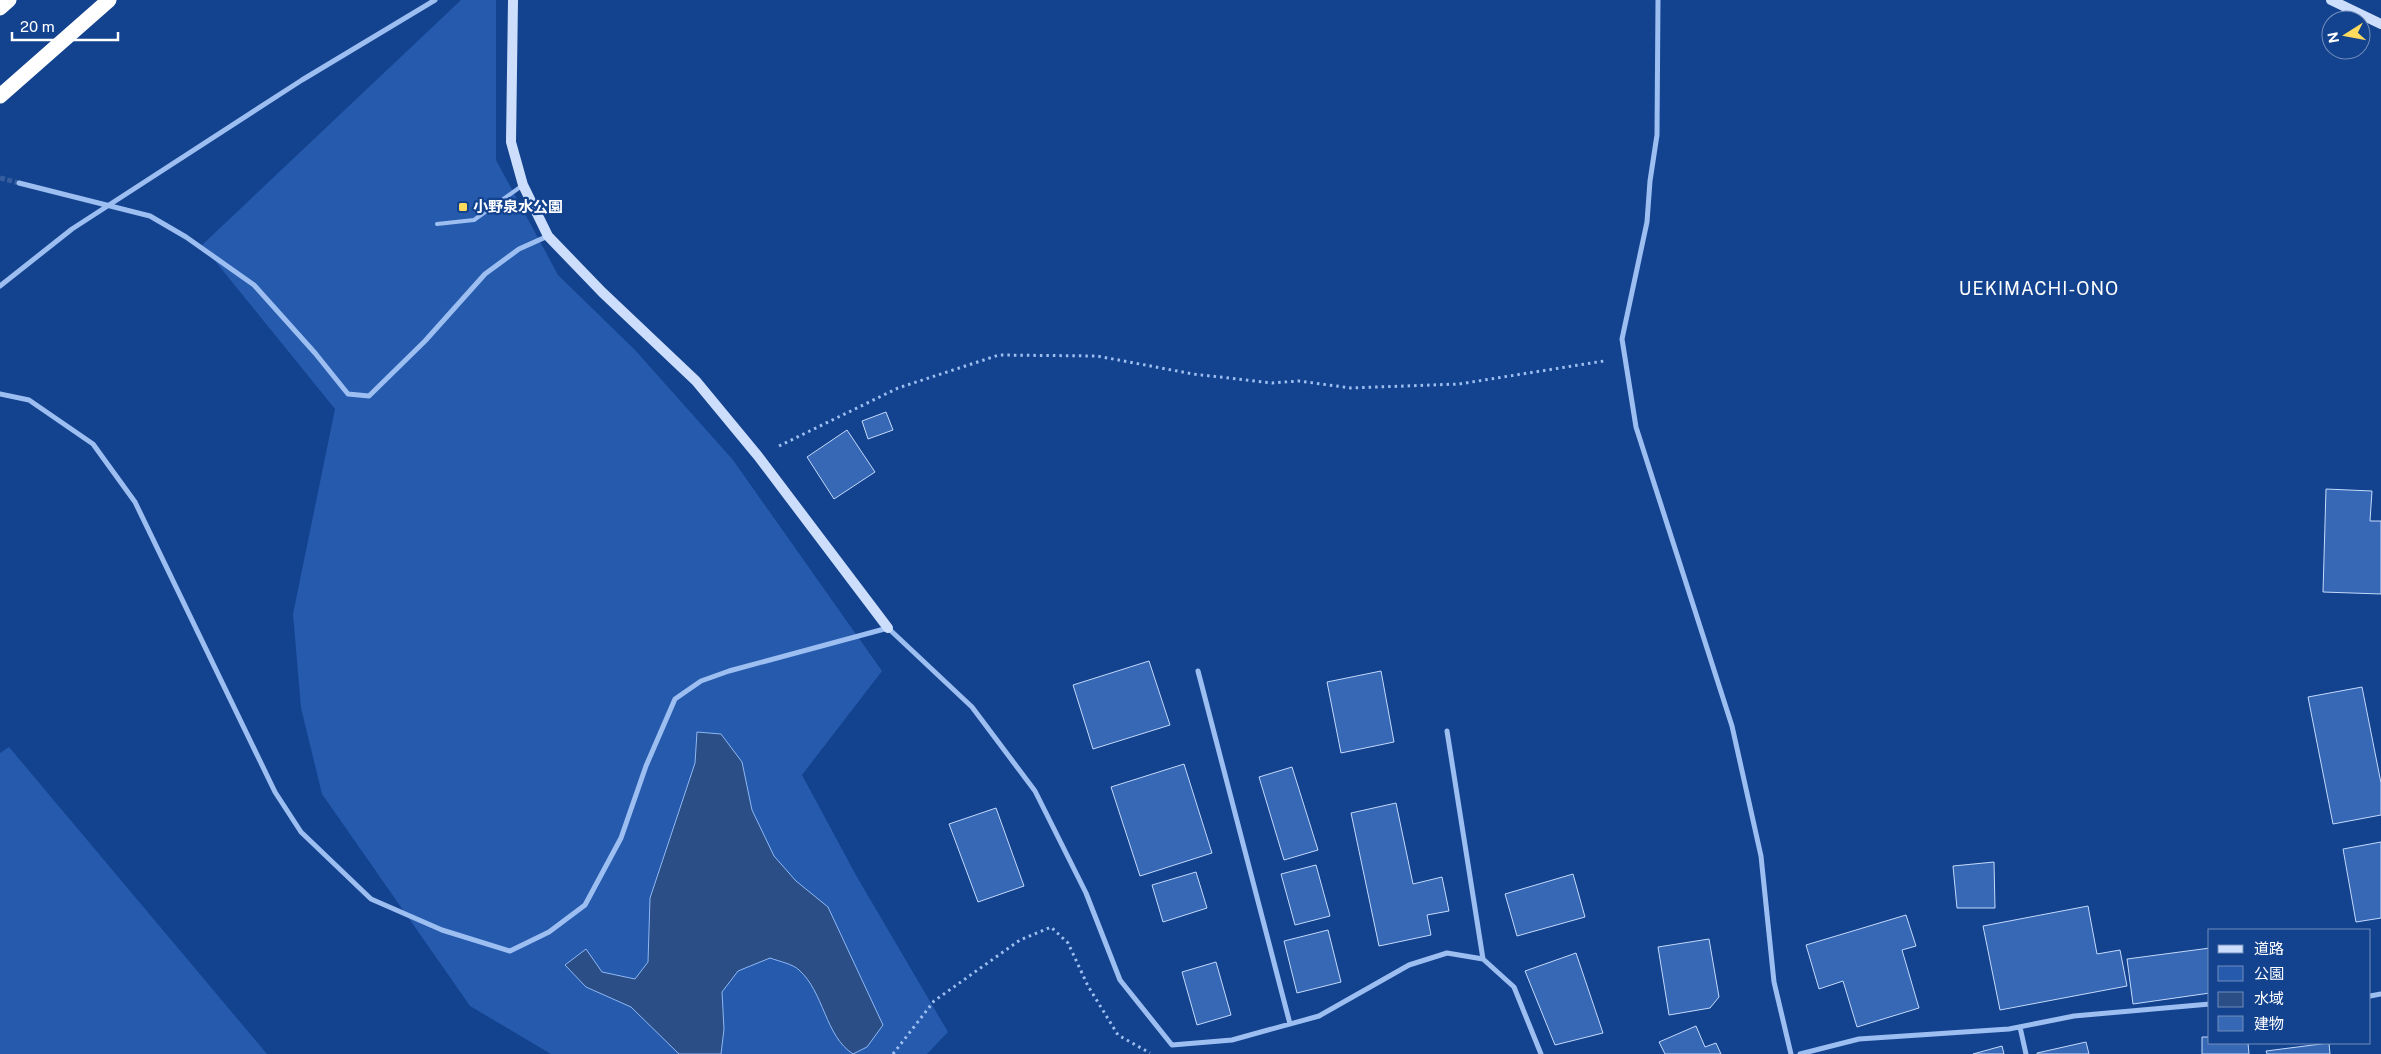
<svg xmlns="http://www.w3.org/2000/svg" width="2381" height="1054" font-family="'Public Sans','Noto Sans JP',sans-serif">
<style>
.green{fill:#255aad}
.water{fill:#2b4e86;stroke:#8fb8f4}
.building{fill:#3768b5;stroke:#c4dafc}
.lines{fill:none;stroke-linecap:round;stroke-linejoin:round}
.street-tunnel{stroke:#365e9f;stroke-width:5;stroke-dasharray:5 2.5;stroke-linecap:butt}
.path{stroke:#9dbef1;stroke-width:3;stroke-dasharray:2.5 4;stroke-linecap:butt}
.lane{stroke:#9dbef1;stroke-width:4}
.street{stroke:#9dbef1;stroke-width:5}
.secondary{stroke:#ccdefc;stroke-width:10}
.highway{stroke:#fff;stroke-width:15}
.poi-dot{fill:#ffda5d;stroke:#13428e;stroke-width:2}
.labels{text-anchor:middle;stroke-width:4.5;stroke-linejoin:round;paint-order:stroke}
.poi-label{font-size:15px;font-weight:bold;fill:#fff;stroke:#13428e;text-anchor:start}
.quarter-label{font-size:18px;letter-spacing:1px;fill:#fff;stroke:#13428e}
</style>
<rect width="100%" height="100%" fill="#13428e"/>
<!-- green -->
<path class="green" d="M461,0H496V160L558,275L635,350L733,460L882,671L802,775L857,877L948,1032L927,1054H551L470,1006L322,794L301,708L293,614L335,409L202,245Z
M9,747L267,1054H0V753Z"/>
<!-- water -->
<path class="water" d="M697,732L721,734L742,762L752,810L774,856L796,881L828,907L883,1025L867,1047L853,1054C825,1036 824,992 799,970C793,964 778,961 770,958L738,971L722,992L724,1029L721,1054H679L631,1007L586,987L565,965L586,949L602,972L635,979L648,962L650,898L695,763Z"/>
<!-- building -->
<path class="building" d="M886,412L893,430L868,439L862,421Z
M847,430L875,472L834,499L807,457Z
M2326,489L2372,491L2370,521H2381V594L2323,592Z
M1149,661L1170,725L1093,749L1073,685Z
M1381,671L1394,742L1341,753L1327,682Z
M2362,687L2381,783V815L2333,824L2308,697Z
M1184,764L1212,853L1140,876L1111,787Z
M1292,767L1318,850L1284,860L1259,777Z
M1396,803L1413,884L1442,877L1449,911L1427,915L1431,935L1379,946L1351,813Z
M996,808L1024,886L978,902L949,824Z
M2381,842V918L2356,922L2343,849Z
M1994,862L1995,908H1957L1953,866Z
M1316,865L1330,916L1295,925L1281,874Z
M1196,872L1207,908L1163,922L1152,885Z
M1573,874L1585,917L1517,936L1505,894Z
M2088,906L2097,954L2120,950L2127,986L2000,1010L1983,926Z
M1906,915L1916,946L1902,950L1919,1008L1857,1027L1843,981L1819,989L1806,945Z
M1328,930L1341,982L1297,993L1284,941Z
M1709,939L1719,997L1710,1008L1669,1015L1658,947Z
M2210,948V993L2133,1004L2127,959Z
M1576,953L1603,1033L1555,1045L1525,971Z
M1216,962L1231,1015L1197,1025L1182,972Z
M1696,1026L1705,1047L1716,1043L1721,1054H1665L1659,1042Z
M2202,1037H2210V1043H2248L2249,1054H2202Z
M2086,1042L2089,1054H2037V1053Z
M2329,1043L2330,1054H2267L2266,1051Z
M2002,1046L2004,1054H1973Z"/>
<g class="lines">
<!-- street-tunnel -->
<path class="street-tunnel" d="M0,178L19,183"/>
<!-- path -->
<path class="path" d="M779,446L898,388L999,355L1097,356L1193,374L1272,383L1299,381L1351,388L1459,384L1604,361
M893,1054L934,1001L1020,940L1051,927L1068,943L1088,986L1118,1035L1150,1053"/>
<!-- lane -->
<path class="lane" d="M437,224L474,220L523,185"/>
<!-- street -->
<path class="street" d="M1658,0L1657,135L1650,181L1647,222L1622,339L1636,427L1732,726L1761,856L1774,982L1791,1054
M19,183L150,216L186,237L254,285L315,353L348,394L369,396L425,341L485,274L519,249L548,236
M0,286L72,229L302,80L435,0
M0,394L29,400L93,444L135,502L275,792L301,832L371,899L442,930L510,951L549,932L585,905L621,838L646,766L675,699L701,681L729,671L888,628L972,707L1035,791L1086,893L1120,980L1172,1045L1232,1040L1319,1016L1409,965L1447,953L1483,959L1514,987L1541,1054
M1198,671L1290,1024
M1447,731L1483,959
M2370,996L2381,994
M2020,1027L2026,1054
M1800,1054L1859,1039L2009,1029L2074,1016L2210,1004"/>
<!-- secondary -->
<path class="secondary" d="M513,0L511,142L523,185L548,236L602,292L696,381L758,456L888,628
M2331,0L2381,24"/>
<!-- highway -->
<path class="highway" d="M0,8L9,0
M0,96L109,0"/>
</g>
<!-- markers -->
<rect class="poi-dot" x="458" y="202" width="10" height="10" rx="2.5"/>
<g class="labels">
<!-- poi labels -->
<g class="poi-label">
<text x="473" y="212">小野泉水公園</text>
</g>
<!-- quarter labels -->
<g class="quarter-label">
<text x="2039" y="295">UEKIMACHI-ONO</text>
</g>
</g>
<!-- legend -->
<rect x="2208" y="929" width="162" height="115" fill="#13428e" stroke="#718ebb"/>
<rect x="2218" y="945" width="25" height="8" fill="#ccdefc" stroke="#718ebb"/>
<text x="2254" y="954" font-size="15" fill="#ffffff">道路</text>
<rect x="2218" y="966" width="25" height="15" fill="#255aad" stroke="#718ebb"/>
<text x="2254" y="979" font-size="15" fill="#ffffff">公園</text>
<rect x="2218" y="992" width="25" height="15" fill="#2b4e86" stroke="#718ebb"/>
<text x="2254" y="1004" font-size="15" fill="#ffffff">水域</text>
<rect x="2218" y="1016" width="25" height="15" fill="#3768b5" stroke="#718ebb"/>
<text x="2254" y="1029" font-size="15" fill="#ffffff">建物</text>
<!-- north arrow -->
<g transform="translate(2346 35) rotate(259)"><circle r="24" fill="#13428e" stroke="#718ebb"/>
<path d="M0-4L9 19L0 12L-9 19Z" fill="#ffda5d"/>
<text y="-8" font-size="14" font-weight="bold" text-anchor="middle" fill="#ffffff">N</text>
</g>
<!-- scale -->
<path d="M12 32v8h106v-8" fill="none" stroke="#ffffff" stroke-width="2.5"/>
<text x="20" y="32" font-size="15" fill="#ffffff" stroke="#13428e" stroke-width="4" paint-order="stroke">20 m</text>
</svg>
